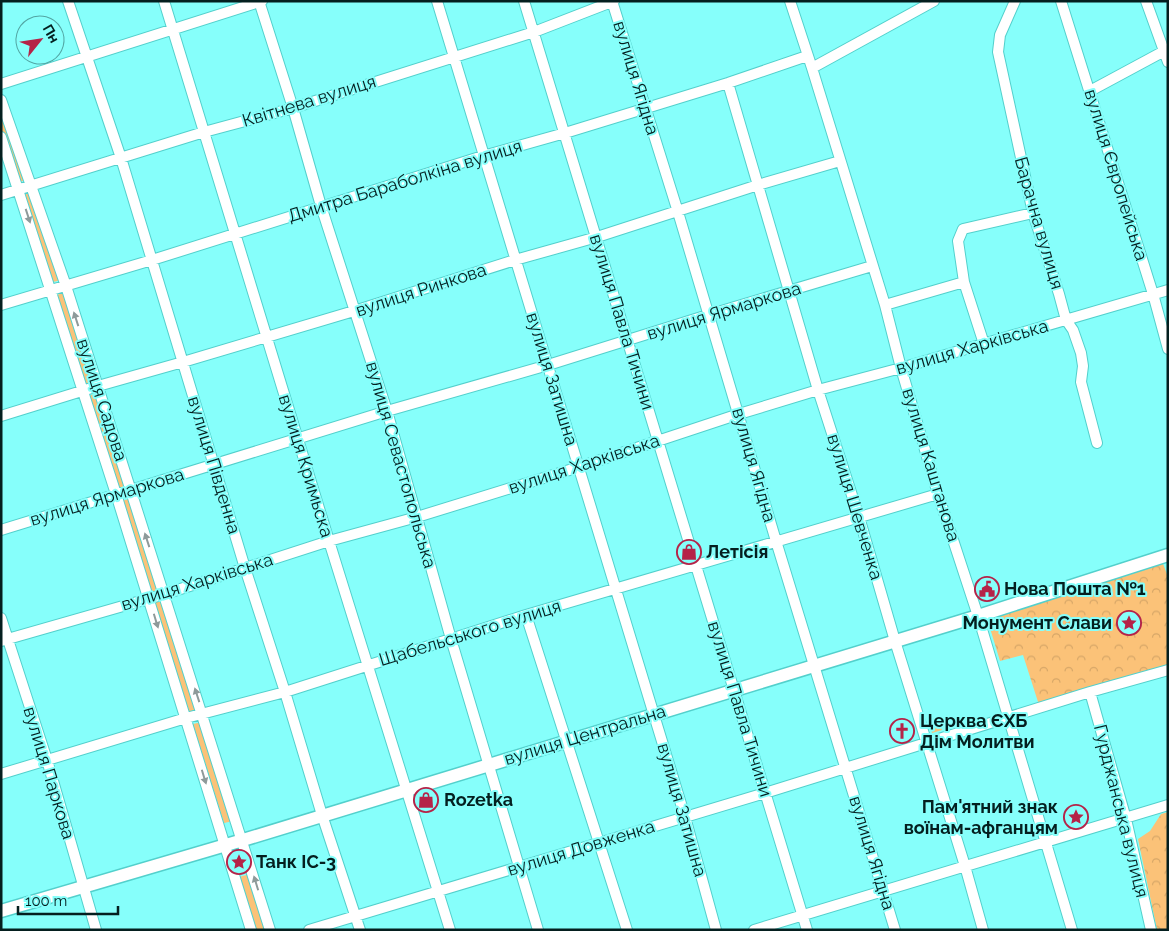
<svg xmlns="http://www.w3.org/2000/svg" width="1169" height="931" font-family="Raleway,sans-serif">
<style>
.green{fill:#fbc278}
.park{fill:url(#park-crowns)}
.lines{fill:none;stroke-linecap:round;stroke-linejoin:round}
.minor-casing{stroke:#53d0cc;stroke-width:12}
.major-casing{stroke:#53d0cc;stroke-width:15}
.minor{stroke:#fff;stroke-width:10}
.major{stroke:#fff;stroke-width:12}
.oneway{fill:#8e9a9a}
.labels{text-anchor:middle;stroke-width:4;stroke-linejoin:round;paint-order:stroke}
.street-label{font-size:18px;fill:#041f1f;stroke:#86fffb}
.poi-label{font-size:18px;font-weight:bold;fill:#041f1f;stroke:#86fffb;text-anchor:start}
</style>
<defs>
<pattern id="park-crowns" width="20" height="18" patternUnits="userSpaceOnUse" patternTransform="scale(1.25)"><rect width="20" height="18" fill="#fbc278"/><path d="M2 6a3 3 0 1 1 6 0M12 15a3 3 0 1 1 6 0" fill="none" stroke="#d6a667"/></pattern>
</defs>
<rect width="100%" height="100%" fill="#86fffb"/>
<!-- green -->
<path class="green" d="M1,105L27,180L19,182L1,128Z
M32,192L61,280L53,282L24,195Z
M65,292L94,384L86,387L57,295Z
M97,393L126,487L118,489L89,396Z
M131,498L160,590L151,592L122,501Z
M163,599L198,711L189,714L155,602Z
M938,719L942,730L932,733L929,721Z
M202,722L233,821L224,823L193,724Z
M250,874L268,930H256L239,877Z"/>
<!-- park -->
<path class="park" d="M1162,561L1168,577V666L1039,705L1023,655L1000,661L986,615Z
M1168,812V930H1157L1138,839L1150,831L1161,814Z"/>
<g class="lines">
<defs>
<path id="minor" d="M68,1L121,158L245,568L285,692L322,815L360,930
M164,1L329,541L450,930
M259,1L293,108L321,206L387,411L451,639L538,930
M437,1L685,817L716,930
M524,1L807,930
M612,1L678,212L776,541L895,930
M790,1L812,68L885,305L901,368L938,494L978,616L1072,930
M1015,1L1000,35L998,52L1033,213L1059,294L1066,320L1073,330L1081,353L1083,366L1081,382L1097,443
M1061,1L1153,294L1168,349
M1146,1L1168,62
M812,68L934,1
M728,83L818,390L859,517L895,641L965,866L983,930
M1,84L262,1
M1090,91L1168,49
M1,100L66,286L270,930
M1,137L116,494L251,930
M1,195L204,132L293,108L534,32L614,1
M1,305L152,260L483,156L565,133L728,83L807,56
M885,305L964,282
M984,344L964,282L958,241L963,229L1033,213
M1,416L98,386L183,362L354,311L515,260L597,237L758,185L840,161
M1,530L387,411L548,365L708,315L872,266
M526,615L627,930
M1,618L47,760L96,930
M1,641L165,594L329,541L417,517L579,467L739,414L818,390L901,368L1168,290
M1090,692L1126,819L1151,930
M1,774L186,718L285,692L526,615L938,494
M309,930L765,793L1090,692L1168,670
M754,930L1168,805"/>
<path id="major" d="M1,911L243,840L978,616L1168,555"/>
</defs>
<!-- minor casing -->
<use href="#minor" class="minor-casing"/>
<!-- major casing -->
<use href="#major" class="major-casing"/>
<!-- minor -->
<use href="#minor" class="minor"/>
<!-- major -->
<use href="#major" class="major"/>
</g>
<!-- one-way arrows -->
<defs><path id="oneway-solid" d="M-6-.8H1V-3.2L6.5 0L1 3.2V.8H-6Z" transform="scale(1.25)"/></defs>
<g class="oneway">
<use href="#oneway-solid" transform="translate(28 216) rotate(72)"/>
<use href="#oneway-solid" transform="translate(76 319) rotate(-108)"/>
<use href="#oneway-solid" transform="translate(147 540) rotate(-108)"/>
<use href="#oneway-solid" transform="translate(156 621) rotate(73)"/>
<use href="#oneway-solid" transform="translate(197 695) rotate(-108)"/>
<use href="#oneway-solid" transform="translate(204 777) rotate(73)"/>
<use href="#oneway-solid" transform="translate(256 883) rotate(-107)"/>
</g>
<!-- icons -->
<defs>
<symbol id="shop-ring" viewBox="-11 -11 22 22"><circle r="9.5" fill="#86fffb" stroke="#b52348" stroke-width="1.5"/><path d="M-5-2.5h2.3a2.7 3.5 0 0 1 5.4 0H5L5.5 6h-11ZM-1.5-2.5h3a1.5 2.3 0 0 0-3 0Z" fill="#b52348"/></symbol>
<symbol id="civic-ring" viewBox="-11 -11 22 22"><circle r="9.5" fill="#86fffb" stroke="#b52348" stroke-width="1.5"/><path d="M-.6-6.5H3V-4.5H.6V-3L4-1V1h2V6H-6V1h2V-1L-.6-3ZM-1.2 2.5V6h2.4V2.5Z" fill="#b52348"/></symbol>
<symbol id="sight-ring" viewBox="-11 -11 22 22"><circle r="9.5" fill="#86fffb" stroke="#b52348" stroke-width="1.5"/><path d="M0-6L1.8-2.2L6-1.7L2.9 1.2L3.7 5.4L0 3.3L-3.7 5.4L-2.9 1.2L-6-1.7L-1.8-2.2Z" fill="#b52348"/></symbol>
<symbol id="church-ring" viewBox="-11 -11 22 22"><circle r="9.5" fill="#86fffb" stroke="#b52348" stroke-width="1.5"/><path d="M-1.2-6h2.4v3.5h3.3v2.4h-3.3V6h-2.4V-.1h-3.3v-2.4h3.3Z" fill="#b52348"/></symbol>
</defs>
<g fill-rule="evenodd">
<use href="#shop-ring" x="675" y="538" width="28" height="28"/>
<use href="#civic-ring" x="973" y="575" width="28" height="28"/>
<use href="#sight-ring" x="1115" y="609" width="28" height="28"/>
<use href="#church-ring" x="888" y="717" width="28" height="28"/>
<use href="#shop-ring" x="412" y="786" width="28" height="28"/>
<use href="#sight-ring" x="1062" y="803" width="28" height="28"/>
<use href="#sight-ring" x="225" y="848" width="28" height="28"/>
</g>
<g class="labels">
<!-- street labels -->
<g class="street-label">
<text transform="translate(636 78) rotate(73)" y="6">вулиця Ягідна</text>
<text transform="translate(309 101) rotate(-17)" y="6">Квітнева вулиця</text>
<text transform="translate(1116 175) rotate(73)" y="6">вулиця Європейська</text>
<text transform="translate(405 181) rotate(-17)" y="6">Дмитра Бараболкіна вулиця</text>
<text transform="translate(1039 223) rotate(74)" y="6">Барачна вулиця</text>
<text transform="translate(421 290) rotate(-18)" y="6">вулиця Ринкова</text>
<text transform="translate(724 311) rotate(-17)" y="6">вулиця Ярмаркова</text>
<text transform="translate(622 322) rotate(73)" y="6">вулиця Павла Тичини</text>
<text transform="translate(972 347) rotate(-16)" y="6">вулиця Харківська</text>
<text transform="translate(552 379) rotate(73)" y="6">вулиця Затишна</text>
<text transform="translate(102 400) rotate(72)" y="6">вулиця Садова</text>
<text transform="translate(584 464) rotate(-18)" y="6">вулиця Харківська</text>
<text transform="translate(214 465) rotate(73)" y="6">вулиця Південна</text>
<text transform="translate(401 465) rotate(74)" y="6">вулиця Севастопольська</text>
<text transform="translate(754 465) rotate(74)" y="6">вулиця Ягідна</text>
<text transform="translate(931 465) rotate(73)" y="6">вулиця Каштанова</text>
<text transform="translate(306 466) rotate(73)" y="6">вулиця Кримьска</text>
<text transform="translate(107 497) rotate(-17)" y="6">вулиця Ярмаркова</text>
<text transform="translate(855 507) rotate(73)" y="6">вулиця Шевченка</text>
<text transform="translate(197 582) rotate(-17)" y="6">вулиця Харківська</text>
<text transform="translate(470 633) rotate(-17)" y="6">Щабельського вулиця</text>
<text transform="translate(740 709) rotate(73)" y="6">вулиця Павла Тичини</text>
<text transform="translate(585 735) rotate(-17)" y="6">вулиця Центральна</text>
<text transform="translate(49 773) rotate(73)" y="6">вулиця Паркова</text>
<text transform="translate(682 810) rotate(74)" y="6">вулиця Затишна</text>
<text transform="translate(1121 811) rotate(76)" y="6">Гурджанська вулиця</text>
<text transform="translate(581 848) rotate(-17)" y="6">вулиця Довженка</text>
<text transform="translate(872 853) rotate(73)" y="6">вулиця Ягідна</text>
</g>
<!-- poi labels -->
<g class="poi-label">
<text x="706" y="558">Летісія</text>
<text x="1004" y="595">Нова Пошта №1</text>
<text x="1112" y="629" text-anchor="end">Монумент Слави</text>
<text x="920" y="727">Церква ЄХБ<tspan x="920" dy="21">Дім Молитви</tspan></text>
<text x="444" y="806">Rozetka</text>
<text x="1058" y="813" text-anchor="end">Пам'ятний знак<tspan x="1058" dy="21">воїнам-афганцям</tspan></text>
<text x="256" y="868">Танк ІС-3</text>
</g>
</g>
<!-- border -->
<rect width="1169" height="931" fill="none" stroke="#041f1f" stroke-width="5"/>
<!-- north arrow -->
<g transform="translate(40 40) rotate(60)"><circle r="24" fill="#86fffb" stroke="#52a5a3"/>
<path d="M0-4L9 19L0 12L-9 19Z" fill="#b52348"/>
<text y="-8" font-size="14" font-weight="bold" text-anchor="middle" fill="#041f1f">Пн</text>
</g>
<!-- scale -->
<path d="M18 906v8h100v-8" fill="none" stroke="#041f1f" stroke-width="2.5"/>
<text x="25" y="906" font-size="15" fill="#041f1f" stroke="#86fffb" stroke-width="4" paint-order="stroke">100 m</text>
</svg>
